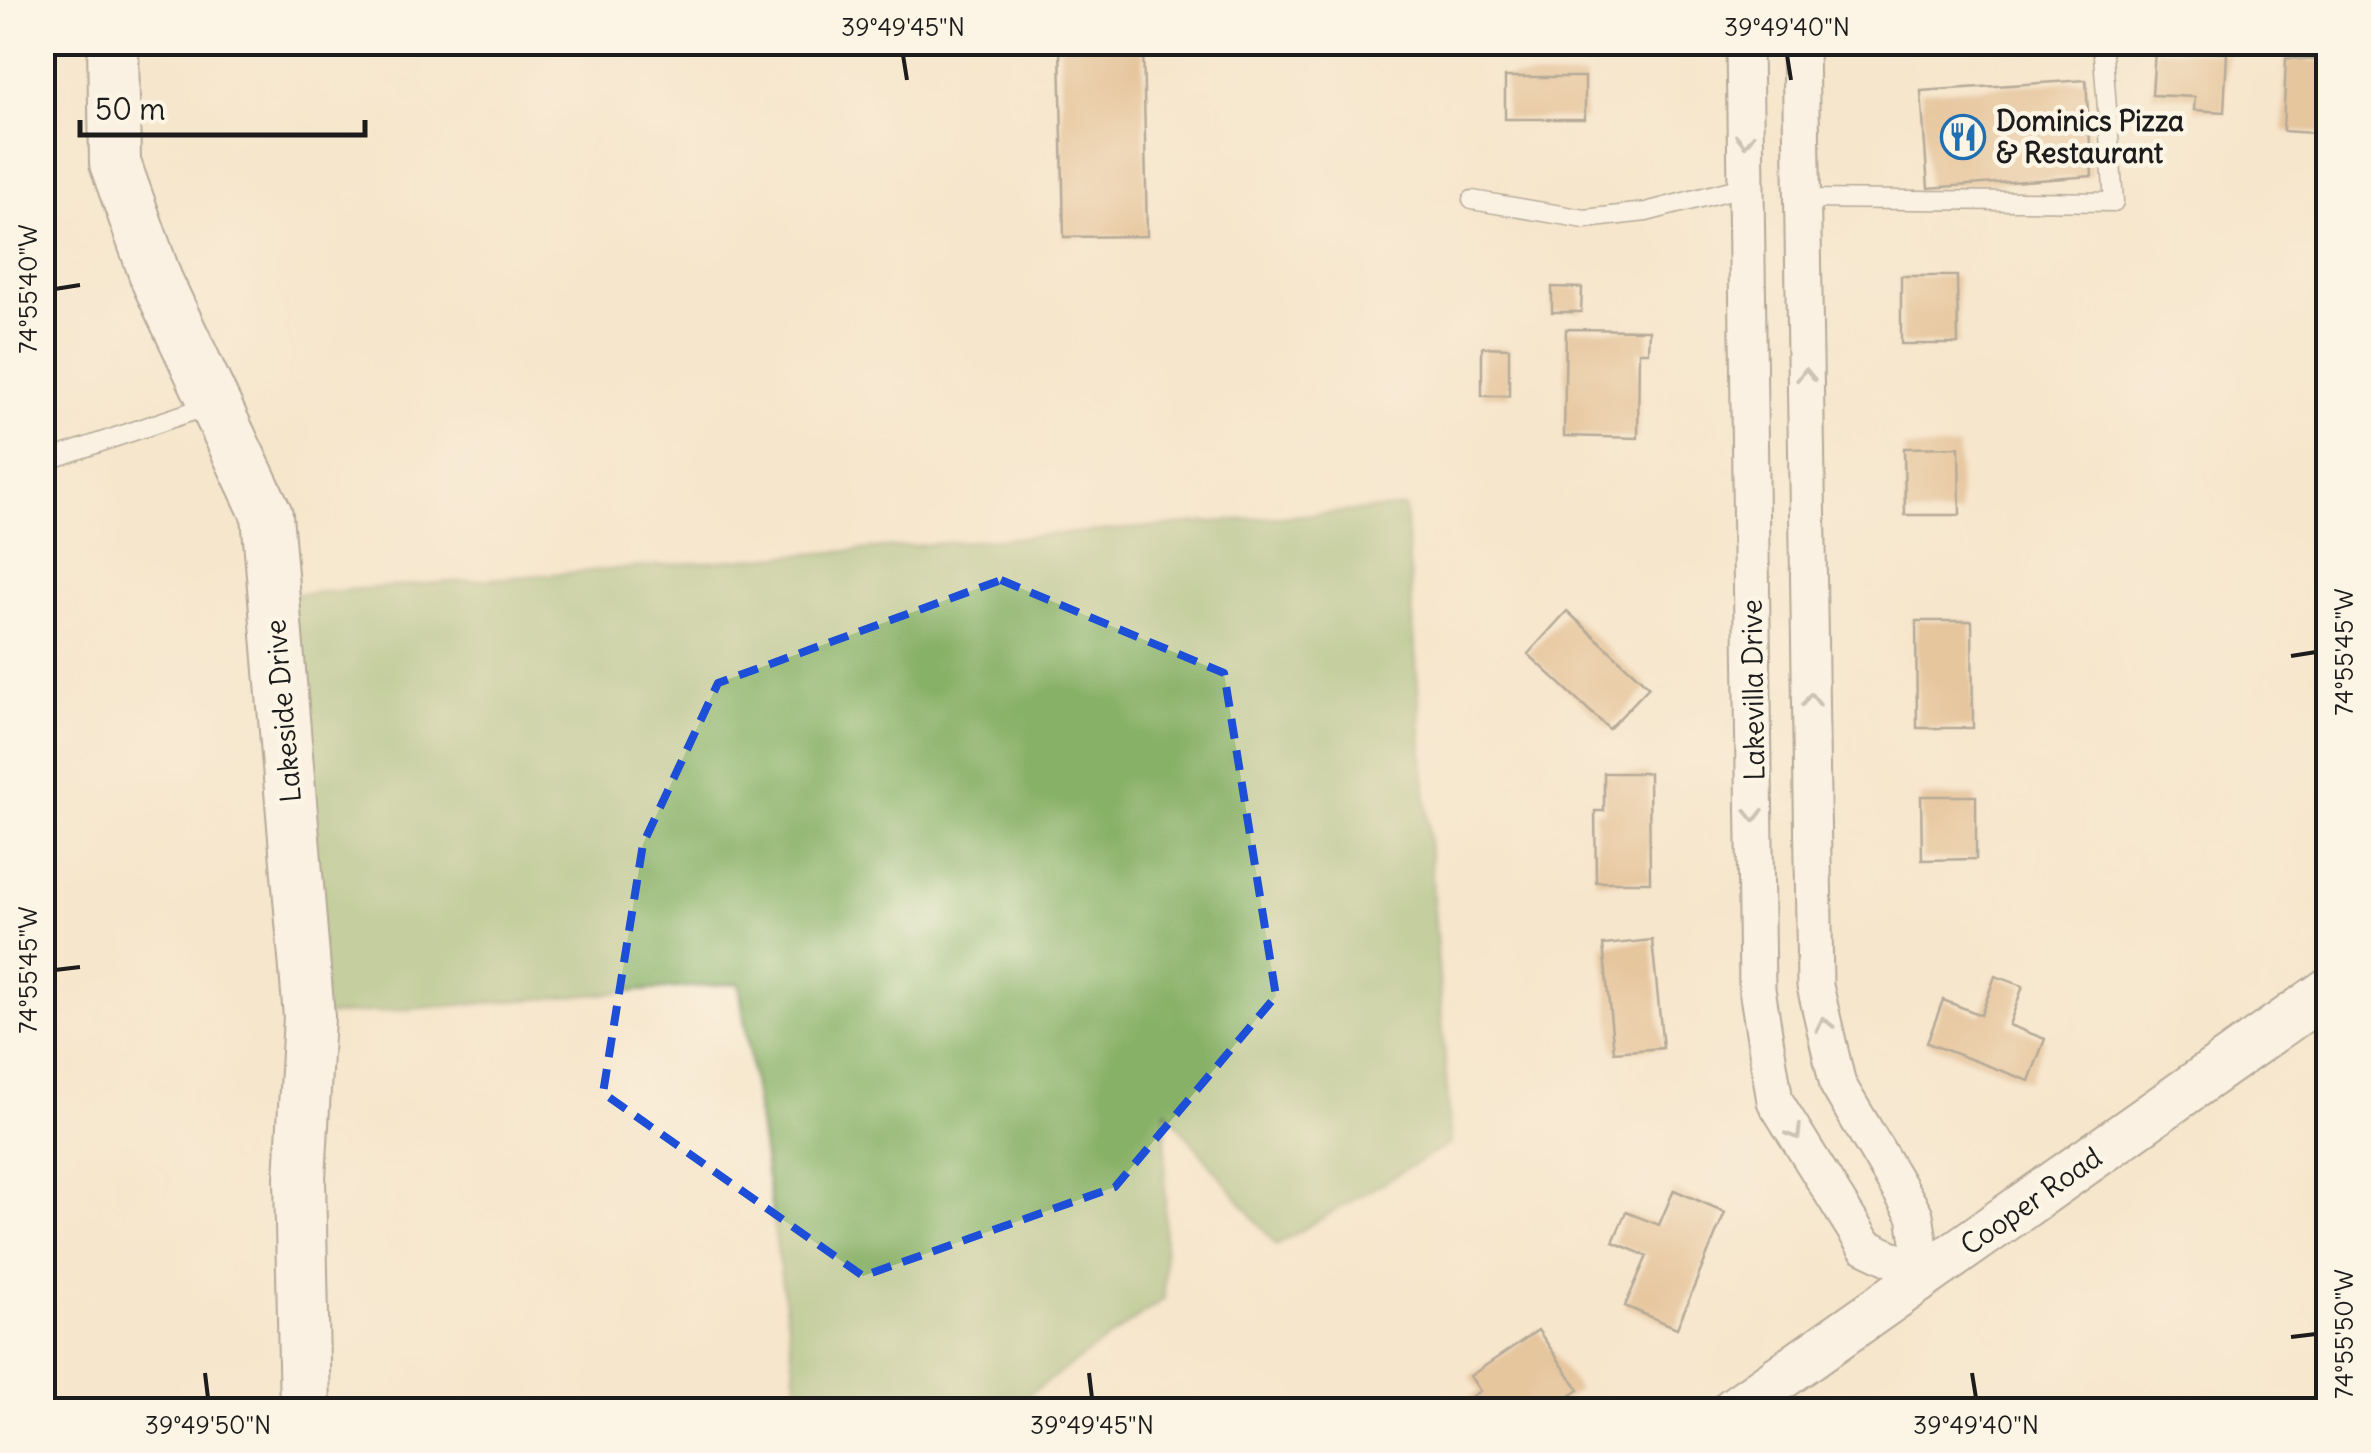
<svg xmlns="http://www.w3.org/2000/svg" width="2371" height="1453" font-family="Delius,sans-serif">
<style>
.forest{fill:#88b167;stroke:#526642;stroke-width:2.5}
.building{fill:#d39f65}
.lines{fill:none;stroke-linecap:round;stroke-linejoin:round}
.service-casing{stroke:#68635a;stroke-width:21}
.minor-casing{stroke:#68635a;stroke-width:39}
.tertiary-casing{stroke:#68635a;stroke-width:49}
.secondary-casing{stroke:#68635a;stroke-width:54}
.service{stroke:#fff;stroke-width:18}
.minor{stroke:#fff;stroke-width:35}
.tertiary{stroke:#fff;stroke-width:45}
.secondary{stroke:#fff;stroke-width:50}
.oneway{stroke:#999}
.marked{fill:none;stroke:#1d4ed8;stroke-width:8;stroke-dasharray:20 12;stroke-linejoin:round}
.ticks{fill:none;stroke:#1c1c1c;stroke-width:4}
.labels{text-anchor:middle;stroke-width:9;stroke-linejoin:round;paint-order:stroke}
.poi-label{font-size:28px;font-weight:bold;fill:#1c1c1c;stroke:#fcf5e5;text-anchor:start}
.street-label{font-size:28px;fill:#1c1c1c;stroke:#fcf5e5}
.neatline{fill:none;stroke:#1c1c1c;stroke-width:4}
.ticks-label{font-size:25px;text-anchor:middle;fill:#1c1c1c}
</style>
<rect width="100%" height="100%" fill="#fcf5e5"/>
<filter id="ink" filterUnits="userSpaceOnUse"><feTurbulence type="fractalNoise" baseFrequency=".01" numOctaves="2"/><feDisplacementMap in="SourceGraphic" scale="20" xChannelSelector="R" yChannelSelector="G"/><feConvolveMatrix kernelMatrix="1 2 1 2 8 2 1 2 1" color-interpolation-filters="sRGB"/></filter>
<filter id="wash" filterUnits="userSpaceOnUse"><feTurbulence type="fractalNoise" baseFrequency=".0048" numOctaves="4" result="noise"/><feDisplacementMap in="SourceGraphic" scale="40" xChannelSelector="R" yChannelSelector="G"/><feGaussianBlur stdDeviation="2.25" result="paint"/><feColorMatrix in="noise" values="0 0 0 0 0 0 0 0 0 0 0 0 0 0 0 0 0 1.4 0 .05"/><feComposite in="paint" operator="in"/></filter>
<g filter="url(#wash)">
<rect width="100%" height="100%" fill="#f6e6cc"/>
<!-- forest -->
<path class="forest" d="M1405,507L1451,1143L1276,1245L1166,1110L1164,1299L1007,1410H800L739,983L309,1017L274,596Z"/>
<g id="blocks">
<!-- building -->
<path class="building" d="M1143,43L1147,236L1064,237L1060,45Z
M2155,49L2227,53L2224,112L2194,110L2195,97L2152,95Z
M2286,58L2328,61V134L2283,131Z
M1505,77H1585V119H1505Z
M2086,80L2092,176L1928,188L1921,91Z
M1901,276H1957L1958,344H1901Z
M1552,287L1582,288L1581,312H1552Z
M1566,329L1649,330L1648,352H1639L1638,438L1564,436Z
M1482,347L1509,348V396H1482Z
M1959,447L1960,515H1905L1904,448Z
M1567,611L1649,687L1609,729L1528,654Z
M1916,621H1972L1973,728H1917Z
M1604,773H1649L1650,882H1596L1595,811H1604Z
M1921,796H1976V859L1922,860Z
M1652,940L1663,1048L1614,1052L1603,945Z
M1995,976L2023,986L2009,1025L2045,1039L2029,1081L1927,1043L1943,1000L1981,1015Z
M1674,1190L1725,1212L1677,1328L1625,1306L1647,1256L1613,1242L1626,1212L1659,1225Z
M1538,1330L1579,1390L1549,1410H1451L1480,1391L1470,1376Z"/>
</g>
</g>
<g filter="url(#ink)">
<use href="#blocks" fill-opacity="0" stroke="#68635a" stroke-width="2.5"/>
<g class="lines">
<defs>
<path id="service" d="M1803,199L2114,202L2102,42
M1472,200L1585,219L1646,212L1746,186
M42,462L214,404"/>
<path id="minor" d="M1744,42L1757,989L1775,1101L1865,1246L1926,1275
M1800,42L1815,986L1838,1085L1915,1215L1924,1273"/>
<path id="tertiary" d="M1734,1410L2328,991"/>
<path id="secondary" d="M113,42L115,163L157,281L267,515L309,1017L300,1179L305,1410"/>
</defs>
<!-- service casing -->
<use href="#service" class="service-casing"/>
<!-- minor casing -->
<use href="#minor" class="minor-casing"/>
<!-- tertiary casing -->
<use href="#tertiary" class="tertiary-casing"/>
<!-- secondary casing -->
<use href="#secondary" class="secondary-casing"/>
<!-- service -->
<use href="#service" class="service"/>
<!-- minor -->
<use href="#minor" class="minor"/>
<!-- tertiary -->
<use href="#tertiary" class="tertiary"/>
<!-- secondary -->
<use href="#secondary" class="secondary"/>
</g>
<!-- one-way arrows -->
<defs><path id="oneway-chevron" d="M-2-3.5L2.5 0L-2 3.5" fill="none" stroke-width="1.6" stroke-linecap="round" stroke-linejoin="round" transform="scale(2.5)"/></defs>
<g class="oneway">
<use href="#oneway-chevron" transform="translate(1745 140) rotate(89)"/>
<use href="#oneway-chevron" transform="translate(1806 375) rotate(-91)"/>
<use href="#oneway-chevron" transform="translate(1811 700) rotate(-91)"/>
<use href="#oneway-chevron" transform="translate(1754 815) rotate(89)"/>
<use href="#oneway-chevron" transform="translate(1824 1024) rotate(-103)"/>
<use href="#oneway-chevron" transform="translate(1795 1133) rotate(58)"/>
</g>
</g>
<!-- marked area -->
<path d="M0 0H2371V1453H0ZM1001,580L1224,673L1276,996L1115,1187L863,1276L603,1093L643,844L718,683Z" fill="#f6e6cc" fill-opacity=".55" fill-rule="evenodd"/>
<path class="marked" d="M1001,580L1224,673L1276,996L1115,1187L863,1276L603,1093L643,844L718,683Z"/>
<!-- ticks -->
<path class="ticks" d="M903,55L907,80M1787,55L1791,80M55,289L80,285M2291,656L2316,652M55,970L80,967M2291,1337L2316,1334M205,1373L208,1398M1089,1373L1092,1398M1972,1373L1976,1398"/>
<!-- icons -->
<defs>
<symbol id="restaurant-ring" viewBox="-11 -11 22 22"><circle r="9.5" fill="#fcf5e5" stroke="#1f6fb2" stroke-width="1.5"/><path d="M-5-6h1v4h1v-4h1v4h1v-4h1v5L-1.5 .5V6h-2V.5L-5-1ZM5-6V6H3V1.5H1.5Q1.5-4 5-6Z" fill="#1f6fb2"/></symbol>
</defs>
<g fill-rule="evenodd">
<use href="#restaurant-ring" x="1938" y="112" width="50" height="50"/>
</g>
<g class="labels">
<!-- poi labels -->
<g class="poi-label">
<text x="1996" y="131">Dominics Pizza<tspan x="1996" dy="32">&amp; Restaurant</tspan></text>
</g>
<!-- street labels -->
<g class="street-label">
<text transform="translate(1753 690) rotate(-91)" y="10">Lakevilla Drive</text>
<text transform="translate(283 711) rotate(-95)" y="10">Lakeside Drive</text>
<text transform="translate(2031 1201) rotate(-35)" y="10">Cooper Road</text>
</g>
</g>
<!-- margin -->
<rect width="2371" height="1453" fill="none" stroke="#fcf5e5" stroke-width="110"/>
<!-- scale -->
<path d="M80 120v15h285v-15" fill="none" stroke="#1c1c1c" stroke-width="5"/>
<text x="95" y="120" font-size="30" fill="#1c1c1c" stroke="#fcf5e5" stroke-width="8" paint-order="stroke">50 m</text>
<rect x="55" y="55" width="2261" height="1343" class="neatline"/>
<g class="ticks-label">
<text x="903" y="36">39°49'45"N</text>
<text x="1787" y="36">39°49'40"N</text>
<text transform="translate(28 289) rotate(-90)" y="9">74°55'40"W</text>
<text transform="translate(2344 652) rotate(-90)" y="9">74°55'45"W</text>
<text transform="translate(28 970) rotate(-90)" y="9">74°55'45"W</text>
<text transform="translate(2344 1334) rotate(-90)" y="9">74°55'50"W</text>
<text x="208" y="1434">39°49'50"N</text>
<text x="1092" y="1434">39°49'45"N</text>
<text x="1976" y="1434">39°49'40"N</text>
</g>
</svg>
